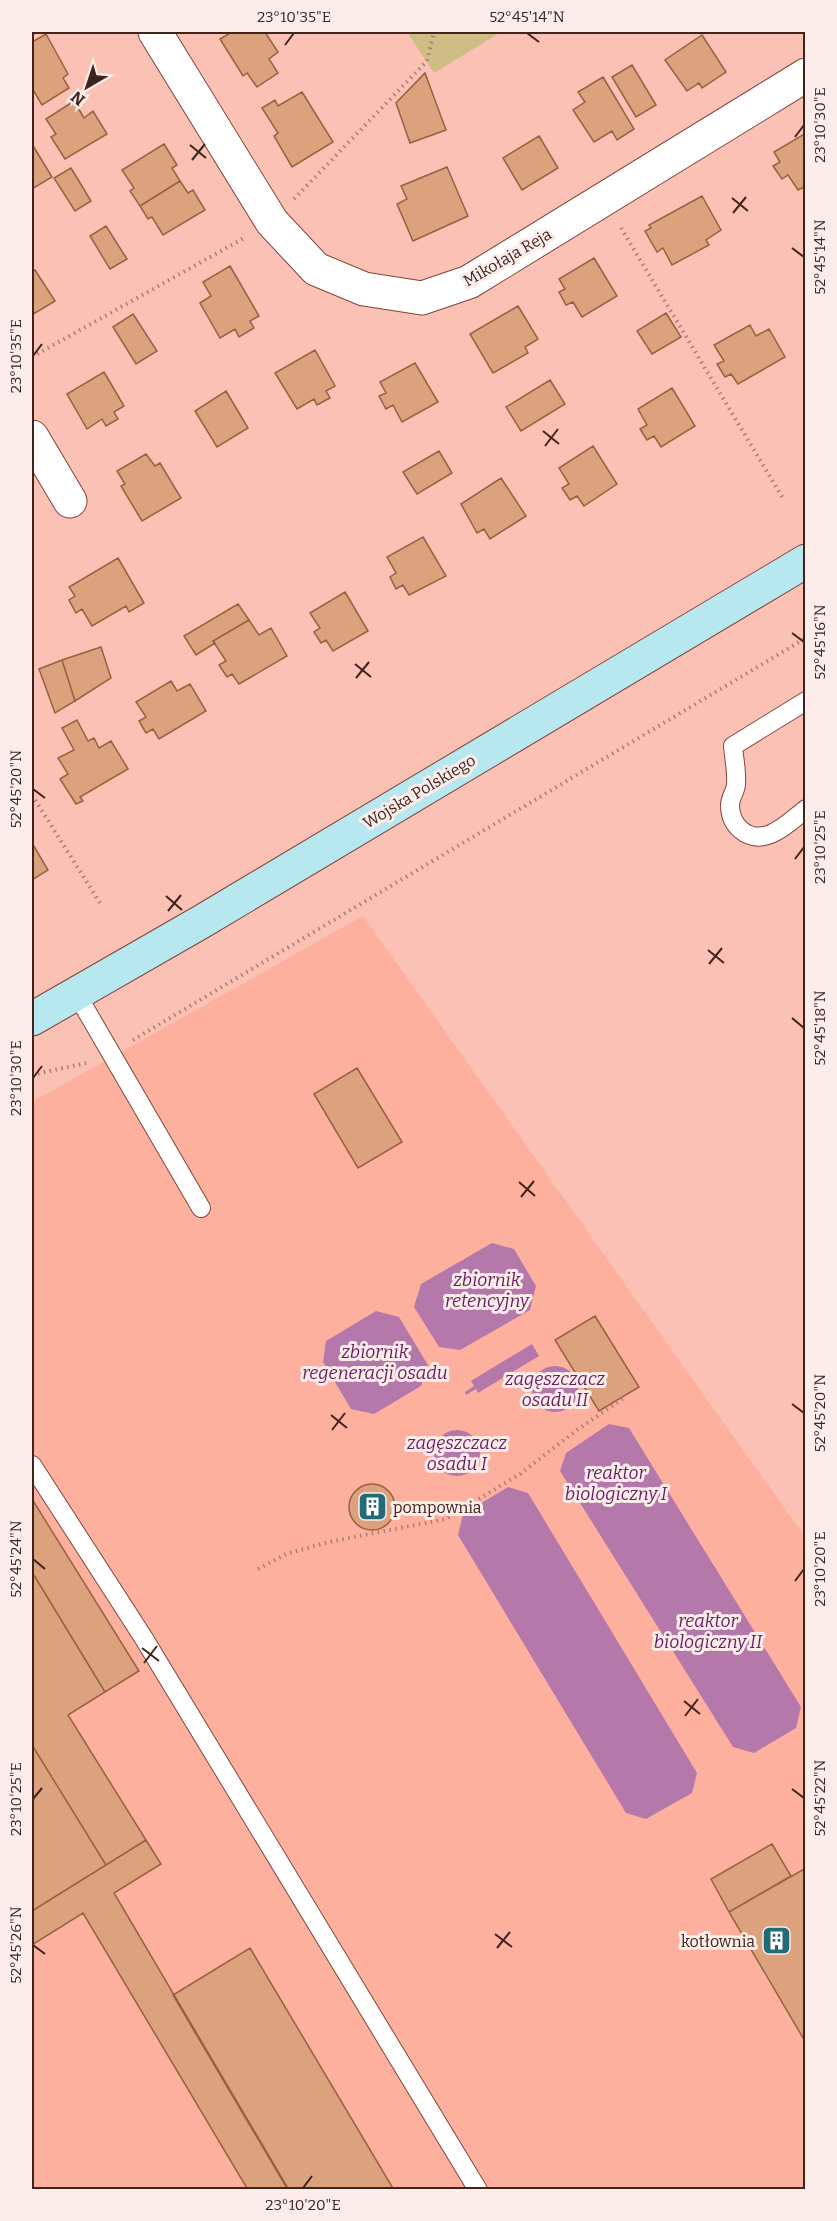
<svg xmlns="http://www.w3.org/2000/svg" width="837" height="2221" font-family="Bitter,serif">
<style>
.built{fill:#feb09f}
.green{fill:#cfbd86}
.water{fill:#b478aa}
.building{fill:#dca17d;stroke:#97613f;stroke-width:1.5}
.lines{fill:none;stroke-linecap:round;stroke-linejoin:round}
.service-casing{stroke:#814539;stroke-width:20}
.minor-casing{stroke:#814539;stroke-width:35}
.secondary-casing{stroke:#814539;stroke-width:35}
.path{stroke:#aa7e74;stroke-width:4;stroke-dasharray:1.5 4.5;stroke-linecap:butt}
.service{stroke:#fff;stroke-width:18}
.minor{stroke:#fff;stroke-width:33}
.secondary{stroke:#b7e7ef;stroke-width:33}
.ticks{fill:none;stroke:#3f241e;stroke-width:2}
.labels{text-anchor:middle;stroke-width:6;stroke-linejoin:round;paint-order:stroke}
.street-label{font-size:16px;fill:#3f241e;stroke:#fcedea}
.poi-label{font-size:16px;fill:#3f241e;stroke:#fcedea;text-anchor:start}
.water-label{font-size:18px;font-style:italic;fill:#671e5f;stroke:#fcedea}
.neatline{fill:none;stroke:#3f241e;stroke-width:2}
.ticks-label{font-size:15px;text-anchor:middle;fill:#3f241e}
</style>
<rect width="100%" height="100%" fill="#fac1b4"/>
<!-- built -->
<path class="built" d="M363,916L805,1537V2189H32V1102Z"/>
<!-- green -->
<path class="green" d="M407,32H501L434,73Z"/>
<!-- water -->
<path class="water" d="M492,1243L514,1249L536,1286L530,1310L460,1350L439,1347L414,1307L421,1284Z
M376,1311L399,1317L428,1365L421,1386L374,1414L351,1409L323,1362L326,1341Z
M532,1344L539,1356L478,1393L476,1389L466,1395L465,1392L474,1386L471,1381Z
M532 1389a23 23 0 1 1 46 0a23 23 0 1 1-46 0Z
M609,1424L629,1428L801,1707L796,1728L754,1753L733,1747L560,1471L566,1453Z
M434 1453a23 23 0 1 1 46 0a23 23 0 1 1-46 0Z
M508,1487L528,1493L697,1773L692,1793L646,1819L626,1813L458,1535L463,1514Z"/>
<!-- building -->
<path class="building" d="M232,32H265L278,52L269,59L278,73L257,87L247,73L243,76L220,39Z
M46,34L68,74L63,78L69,88L42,105L32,88V42Z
M702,35L726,72L702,88L699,83L687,91L665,60Z
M632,65L656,105L636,117L612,77Z
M425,73L446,130L410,143L396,103Z
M603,77L634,129L617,140L612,131L594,142L573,110L585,102L578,92Z
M302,92L333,142L292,167L274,136L278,133L262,108L275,100L278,106Z
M74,101L84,118L93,111L107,134L65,159L51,137L56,134L46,119Z
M806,133V186L798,190L788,175L782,179L773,166L780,162L774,152Z
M539,136L558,168L522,190L503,158Z
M32,144L52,177L32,189Z
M164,144L177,165L172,168L180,181L140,206L130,191L134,188L122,170Z
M447,167L468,216L413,241L397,204L407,199L401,186Z
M71,168L91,201L75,211L54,178Z
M180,181L188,193L193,190L205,210L163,235L152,217L148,219L140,206Z
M702,196L721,230L706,240L709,245L672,265L663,248L657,252L645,231L651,228L649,225Z
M106,226L127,259L110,269L90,236Z
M594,258L617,296L582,317L573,302L566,305L559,292L565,289L559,279Z
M230,266L259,316L250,321L254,328L239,337L235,329L220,338L200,303L211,296L203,282Z
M35,270L55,301L32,315V272Z
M518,306L538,339L525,347L528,353L493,373L470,334Z
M666,313L681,337L652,354L637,331Z
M133,314L157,351L136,364L113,327Z
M750,325L756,336L769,329L785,357L738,384L731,374L725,377L717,364L724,361L714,345Z
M315,350L335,386L326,391L330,398L317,405L314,399L297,409L275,373Z
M415,363L438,402L402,422L393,405L386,409L379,396L386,393L380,382Z
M104,372L124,406L114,412L118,419L106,426L102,419L87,429L67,394Z
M550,380L565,404L521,431L506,407Z
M672,388L695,426L661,447L654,436L647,440L640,429L647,425L638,409Z
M226,391L248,428L217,447L195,411Z
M593,446L617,484L584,506L577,496L570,500L562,488L569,484L559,468Z
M439,451L452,473L417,494L403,472Z
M146,454L155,466L160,463L181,498L142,521L121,486L125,484L117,471Z
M501,478L526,516L490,539L484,529L477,533L461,504Z
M423,537L446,576L409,595L403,585L396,589L390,577L396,573L387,557Z
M118,558L144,603L129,612L126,606L92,626L82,609L76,613L69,600L75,596L69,587Z
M345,592L368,631L333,651L326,640L321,643L314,632L320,628L310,613Z
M238,604L249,620L213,641L215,643L196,655L184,636Z
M249,620L259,635L271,628L287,656L239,684L232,674L227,677L219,665L226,661L213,641Z
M101,647L111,678L75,701L62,660Z
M62,660L75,701L55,713L39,669Z
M171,681L177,691L190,684L206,711L159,739L153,729L146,733L139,721L146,717L136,702Z
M77,720L88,741L94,738L99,748L111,741L128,769L80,797L83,801L76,804L60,779L68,774L58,758L74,750L62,728Z
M32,843L48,870L32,880Z
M357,1068L402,1142L358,1168L314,1094Z
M595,1316L639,1387L599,1411L555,1340Z
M349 1507a23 23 0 1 1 46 0a23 23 0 1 1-46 0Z
M32,1499L139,1671L105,1692L32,1572Z
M32,1572L105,1692L68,1715L146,1840L106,1865L32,1745Z
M32,1745L106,1865L32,1911Z
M146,1840L161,1864L114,1893L289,2190H248L83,1913L32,1945V1911Z
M772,1844L791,1876L729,1912L711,1879Z
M806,1868V2043L729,1912Z
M250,1948L394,2190H288L173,1995Z"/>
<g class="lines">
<defs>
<path id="service" d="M806,701L733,746C734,759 737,771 736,784C736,791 730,797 730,805C730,815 734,824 741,830C764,849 788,823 806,809
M76,993L201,1208
M32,1465L143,1637L478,2190"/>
<path id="minor" d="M155,32L272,222L316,269L364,289L422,298L469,282L806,75
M32,437L70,501"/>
<path id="secondary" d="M32,1019L201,922L806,561"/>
</defs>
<!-- service casing -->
<use href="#service" class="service-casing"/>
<!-- minor casing -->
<use href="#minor" class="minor-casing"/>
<!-- secondary casing -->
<use href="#secondary" class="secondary-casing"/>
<!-- path -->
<path class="path" d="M294,199L427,61L434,32
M621,228L784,500
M32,357L244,238
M32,795L100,903
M133,1040L806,638
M32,1075L86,1063
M258,1569L286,1554L329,1542L446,1519L520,1474L577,1430L625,1397"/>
<!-- service -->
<use href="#service" class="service"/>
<!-- minor -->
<use href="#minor" class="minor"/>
<!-- secondary -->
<use href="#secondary" class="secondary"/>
</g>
<!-- ticks -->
<path class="ticks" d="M527,33L539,42M285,45L294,33M795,137L804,125M190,145L206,158M192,160L205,144M732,198L748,211M733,213L746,197M792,248L804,257M33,356L42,344M543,431L559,444M545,446L558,429M792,633L804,642M355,664L371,677M356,678L369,662M33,789L45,798M795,859L804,847M166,896L182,910M168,911L181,895M708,950L724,963M709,964L722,948M792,1018L804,1028M33,1078L42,1066M519,1182L535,1196M521,1197L534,1181M792,1404L804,1413M331,1415L347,1428M332,1430L345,1413M33,1559L45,1569M795,1581L804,1569M142,1648L159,1661M144,1663L157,1646M684,1701L700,1714M685,1716L698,1699M792,1789L804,1798M33,1799L42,1788M495,1934L512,1947M33,1945L45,1954M497,1948L510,1932M303,2188L312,2176"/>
<!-- icons -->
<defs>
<symbol id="building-square" viewBox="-11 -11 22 22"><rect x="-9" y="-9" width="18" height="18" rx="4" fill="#236a78" stroke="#fcedea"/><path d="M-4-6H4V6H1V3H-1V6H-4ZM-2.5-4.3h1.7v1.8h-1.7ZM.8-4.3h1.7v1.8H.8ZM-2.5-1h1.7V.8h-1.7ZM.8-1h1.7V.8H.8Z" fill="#fff"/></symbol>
</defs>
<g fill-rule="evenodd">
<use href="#building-square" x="356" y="1490" width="33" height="33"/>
<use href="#building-square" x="760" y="1924" width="33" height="33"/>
</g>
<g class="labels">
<!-- street labels -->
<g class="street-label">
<text transform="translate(507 257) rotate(-30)" y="6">Mikołaja Reja</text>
<text transform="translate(419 791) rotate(-31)" y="6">Wojska Polskiego</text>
</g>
<!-- poi labels -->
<g class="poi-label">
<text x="393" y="1513">pompownia</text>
<text x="755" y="1947" text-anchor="end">kotłownia</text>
</g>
<!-- water labels -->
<g class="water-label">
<text x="487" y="1286">zbiornik<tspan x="487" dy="21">retencyjny</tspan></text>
<text x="375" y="1358">zbiornik<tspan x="375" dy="21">regeneracji osadu</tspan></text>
<text x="555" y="1385">zagęszczacz<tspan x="555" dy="21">osadu II</tspan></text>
<text x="457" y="1449">zagęszczacz<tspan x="457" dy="21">osadu I</tspan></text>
<text x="616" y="1479">reaktor<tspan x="616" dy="21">biologiczny I</tspan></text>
<text x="708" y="1627">reaktor<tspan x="708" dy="21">biologiczny II</tspan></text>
</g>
</g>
<!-- border -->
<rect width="837" height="2221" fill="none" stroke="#fcedea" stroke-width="66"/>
<!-- north arrow -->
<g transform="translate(87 87) rotate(219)" stroke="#fcedea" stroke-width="4.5" paint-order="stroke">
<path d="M0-4.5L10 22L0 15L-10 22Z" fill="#3f241e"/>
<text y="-9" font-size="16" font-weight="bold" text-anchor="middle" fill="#3f241e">N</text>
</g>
<rect x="33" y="33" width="771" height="2155" class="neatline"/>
<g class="ticks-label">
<text x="294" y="22">23°10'35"E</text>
<text x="527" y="22">52°45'14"N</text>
<text transform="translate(820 125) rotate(-90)" y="5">23°10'30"E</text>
<text transform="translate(820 257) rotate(-90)" y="5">52°45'14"N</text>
<text transform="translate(16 356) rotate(-90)" y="5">23°10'35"E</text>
<text transform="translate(820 642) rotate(-90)" y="5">52°45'16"N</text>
<text transform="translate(16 789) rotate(-90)" y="5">52°45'20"N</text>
<text transform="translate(820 847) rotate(-90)" y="5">23°10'25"E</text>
<text transform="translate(820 1028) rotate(-90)" y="5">52°45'18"N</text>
<text transform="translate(16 1078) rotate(-90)" y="5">23°10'30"E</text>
<text transform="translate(820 1413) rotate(-90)" y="5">52°45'20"N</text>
<text transform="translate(16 1559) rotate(-90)" y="5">52°45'24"N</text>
<text transform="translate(820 1569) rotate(-90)" y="5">23°10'20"E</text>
<text transform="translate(820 1798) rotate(-90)" y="5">52°45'22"N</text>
<text transform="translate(16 1799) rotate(-90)" y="5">23°10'25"E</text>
<text transform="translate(16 1945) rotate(-90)" y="5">52°45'26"N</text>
<text x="303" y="2210">23°10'20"E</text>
</g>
</svg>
